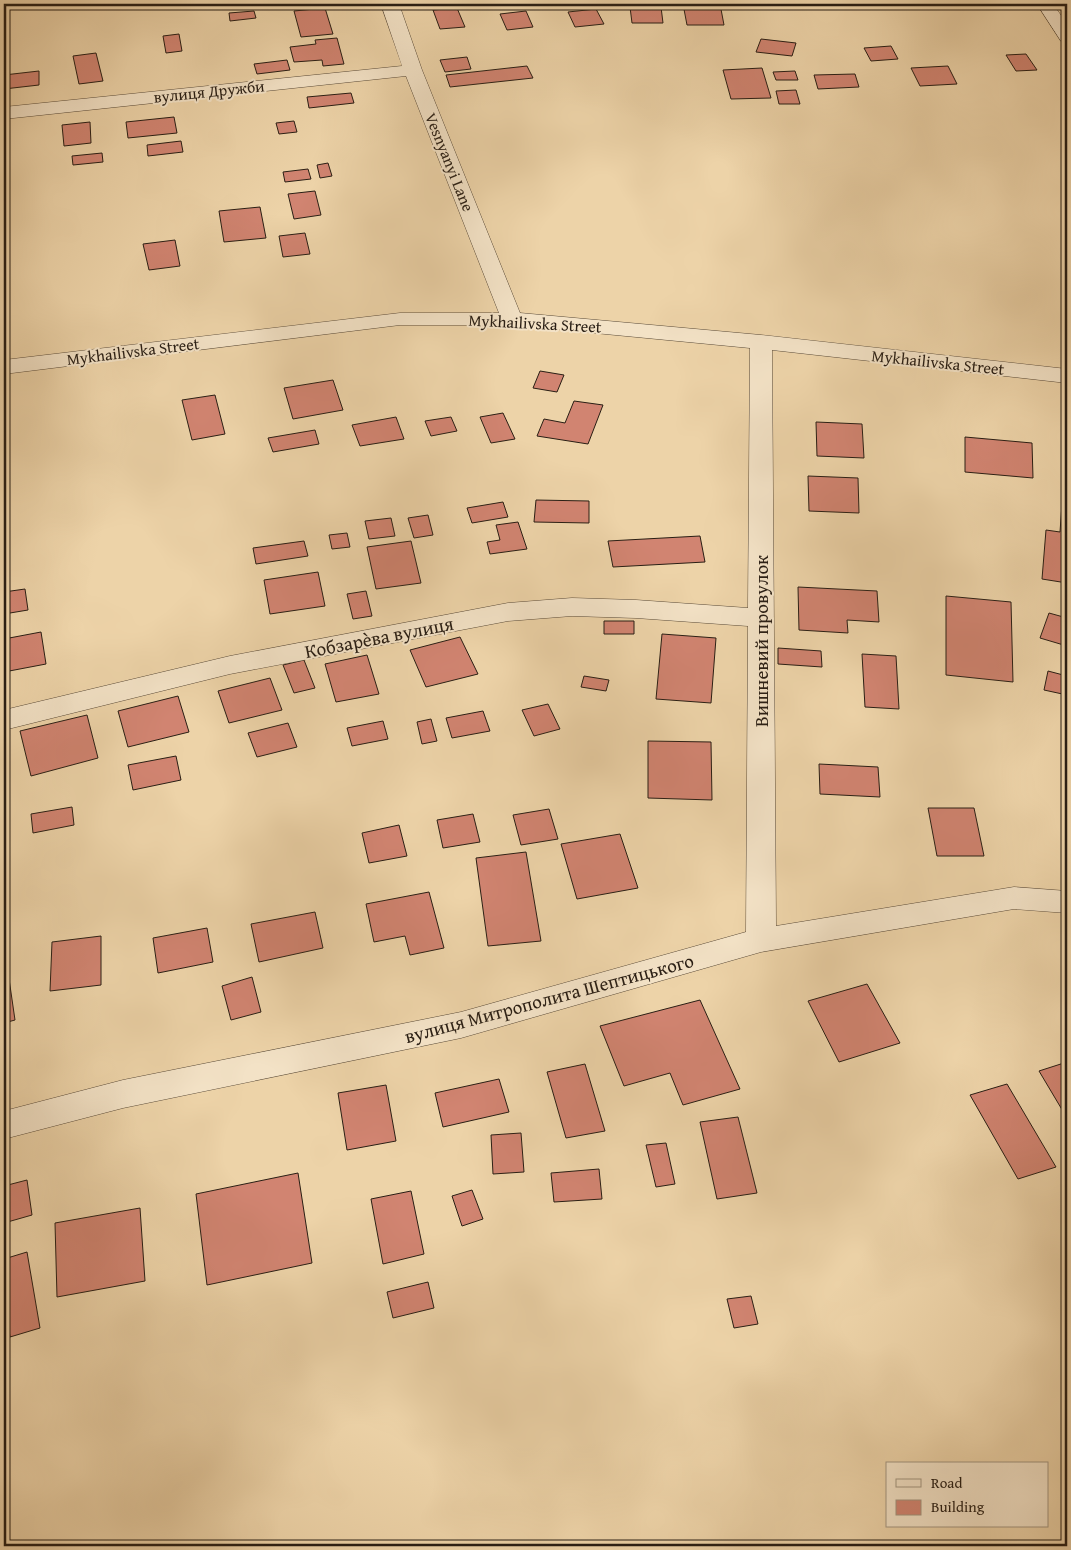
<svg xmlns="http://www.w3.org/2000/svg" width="1071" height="1550" font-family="'Gentium Book Plus',serif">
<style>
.building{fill:#d18471;stroke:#291e14}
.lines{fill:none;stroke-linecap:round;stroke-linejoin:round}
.minor-casing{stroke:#5a4b39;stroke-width:1}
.minor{fill:#f3e2c6;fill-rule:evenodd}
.labels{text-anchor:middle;stroke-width:4;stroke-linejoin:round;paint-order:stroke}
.far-street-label{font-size:16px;fill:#291e14;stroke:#f3e2c6}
.street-label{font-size:19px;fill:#291e14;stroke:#f3e2c6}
</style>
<rect width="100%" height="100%" fill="#edd3a8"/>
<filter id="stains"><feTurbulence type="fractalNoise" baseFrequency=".004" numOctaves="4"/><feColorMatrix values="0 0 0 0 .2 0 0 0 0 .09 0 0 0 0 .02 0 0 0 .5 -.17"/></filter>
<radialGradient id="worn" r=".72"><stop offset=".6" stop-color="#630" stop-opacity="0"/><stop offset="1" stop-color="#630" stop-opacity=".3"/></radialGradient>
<!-- building -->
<path class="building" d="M683,4H720L724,25H687Z
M630,7H661L663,23H632Z
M325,8L333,34L301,37L294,11Z
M457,8L465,27L440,29L433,10Z
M596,9L604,24L575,27L568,12Z
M254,11L256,18L230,21L229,13Z
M526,11L533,27L507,30L500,14Z
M179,34L182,51L166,53L163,36Z
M337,38L344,64L323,66L322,60L294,62L290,47L316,44L315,40Z
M761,39L796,43L792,56L756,52Z
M891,46L898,59L871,61L864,48Z
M96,53L103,81L79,84L73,56Z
M1026,54L1037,70L1016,71L1006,55Z
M467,57L471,69L445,72L440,60Z
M287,60L290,70L257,74L254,64Z
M527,66L533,78L450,87L446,75Z
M948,66L957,84L920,86L911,68Z
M762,68L771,98L731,99L723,70Z
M39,71V85L4,89V75Z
M795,71L798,80H776L773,72Z
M855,74L859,87L818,89L814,75Z
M796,90L800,104H779L776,91Z
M351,93L354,103L309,108L307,97Z
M174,117L177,133L128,138L126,122Z
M294,121L297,132L279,134L276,123Z
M90,122L91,143L64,146L62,125Z
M181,141L183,152L148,156L147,145Z
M102,153L103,162L73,165L72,156Z
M328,163L332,176L320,178L317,165Z
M308,169L311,179L285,182L283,172Z
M315,191L321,215L294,219L288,194Z
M260,207L266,238L224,242L219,211Z
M305,233L310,254L283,257L279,236Z
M175,240L180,266L149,270L143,244Z
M540,371L564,375L557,392L533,388Z
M333,380L343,410L293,419L284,388Z
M215,395L225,434L192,440L182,400Z
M574,401L603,405L588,444L537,436L544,419L565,423Z
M503,413L515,439L491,443L480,417Z
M396,417L404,439L360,446L352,425Z
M451,417L457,431L431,436L425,421Z
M816,422L862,424L864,458L817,456Z
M315,430L319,444L273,452L268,438Z
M965,437L1032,443L1033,478L965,472Z
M808,476L858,478L859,513L809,511Z
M536,500L589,501V523L534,522Z
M503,502L508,517L472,523L467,508Z
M1062,504L1067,505V583L1042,579L1046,530L1060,532Z
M428,515L433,535L414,538L408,518Z
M391,518L395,536L369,539L365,521Z
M518,522L527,549L490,554L487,542L500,540L496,525Z
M347,533L350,547L332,549L329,535Z
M700,536L705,562L613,567L608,541Z
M304,541L308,556L256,564L253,548Z
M411,541L421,583L376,589L367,547Z
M318,572L325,606L270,614L264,580Z
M798,587L877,591L879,622L847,620L848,633L799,630Z
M25,589L28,610L4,614V592Z
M366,591L372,616L353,619L347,594Z
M946,596L1011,602L1013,682L946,675Z
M1049,613L1067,618V646L1040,638Z
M604,621H634V634H604Z
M41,632L46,664L4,672V639Z
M662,634L716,638L711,703L656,699Z
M460,637L478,674L426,687L410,650Z
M778,648L821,651L822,667L778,664Z
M862,654L896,656L899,709L865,707Z
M367,655L379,694L336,702L325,664Z
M304,660L315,688L294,693L283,665Z
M1048,671L1067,676V695L1044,690Z
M584,676L609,680L606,691L581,687Z
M270,678L282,710L229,723L218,691Z
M178,696L189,732L128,747L118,711Z
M548,704L560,729L534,736L522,710Z
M483,711L490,731L452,738L446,718Z
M87,715L98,758L31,776L20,731Z
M431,719L437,741L422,744L417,722Z
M383,721L388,739L352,746L347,728Z
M288,723L297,747L257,757L248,733Z
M648,741L711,742L712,800L648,798Z
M176,756L181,780L133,790L128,765Z
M819,764L878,767L880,797L820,794Z
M72,807L74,825L33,833L31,814Z
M928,808H974L984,856H937Z
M549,809L558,839L521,845L513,815Z
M473,814L480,842L443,848L437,820Z
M399,825L407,856L369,863L362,833Z
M620,834L638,888L577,899L561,844Z
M526,852L541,941L488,946L476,858Z
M429,892L444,948L410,955L405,936L374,942L366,904Z
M315,912L323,948L259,962L251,924Z
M207,928L213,962L158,973L153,938Z
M101,936V985L50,991L52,942Z
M7,965L15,1020L4,1023V966Z
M252,977L261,1012L231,1020L222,986Z
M867,984L900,1043L839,1062L808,1001Z
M700,1000L740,1089L683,1105L670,1073L624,1086L600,1026Z
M1067,1062V1118L1039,1071Z
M585,1064L605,1131L566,1138L547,1072Z
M499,1079L509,1112L443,1127L435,1093Z
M1007,1084L1056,1167L1018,1179L970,1095Z
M386,1085L396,1141L347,1150L338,1093Z
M738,1117L757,1193L717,1199L700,1122Z
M521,1133L524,1172L493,1174L491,1135Z
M666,1143L675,1184L656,1187L646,1145Z
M599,1169L602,1199L554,1202L551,1173Z
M298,1173L312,1263L207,1285L196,1194Z
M27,1180L32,1215L4,1223V1186Z
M472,1190L483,1219L462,1226L452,1196Z
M411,1191L424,1254L383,1264L371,1199Z
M140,1208L145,1281L57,1297L55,1223Z
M27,1252L40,1328L10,1337L4,1296V1259Z
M428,1282L434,1308L393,1318L387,1292Z
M751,1296L758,1324L734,1328L727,1299Z"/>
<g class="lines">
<defs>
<path id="minor" d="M381,4H399L422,70L520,313L761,335L1067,369V383L772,350L776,926L1014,887L1067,891V913L1014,909L761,952L461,1038L123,1108L4,1139V1111L123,1080L461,1012L746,932L748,626L636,618L572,616L508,621L230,674L4,730V710L230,656L508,603L572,598L636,600L748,608L750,348L512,325H400L4,374V360L400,313H499L406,76L4,119V107L402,66Z
M1037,4H1053L1067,24V42L1061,41Z"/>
</defs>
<!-- minor casing -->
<use href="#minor" class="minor-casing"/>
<!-- minor -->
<use href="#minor" class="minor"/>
</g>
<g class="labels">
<!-- far-street labels -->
<g class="far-street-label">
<text transform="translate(209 91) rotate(-6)" y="6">вулиця Дружби</text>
<text transform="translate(450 162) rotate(68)" y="6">Vesnyanyi Lane</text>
<text transform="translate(535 323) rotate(3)" y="6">Mykhailivska Street</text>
<text transform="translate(133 351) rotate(-7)" y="6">Mykhailivska Street</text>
<text transform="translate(938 362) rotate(6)" y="6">Mykhailivska Street</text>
</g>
<!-- street labels -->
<g class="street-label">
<text transform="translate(379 637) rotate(-11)" y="7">Кобзарèва вулиця</text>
<text transform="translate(761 641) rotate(-90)" y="7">Вишневий провулок</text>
<text transform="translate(549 998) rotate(-15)" y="7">вулиця Митрополита Шептицького</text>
</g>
</g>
<!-- margin -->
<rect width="1071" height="1550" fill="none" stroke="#edd3a8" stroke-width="20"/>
<rect x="5" y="5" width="1061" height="1540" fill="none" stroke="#291e14" stroke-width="2.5"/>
<rect x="10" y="10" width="1051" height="1530" fill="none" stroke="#291e14"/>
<!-- legend -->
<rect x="886" y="1462" width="162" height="65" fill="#f3e2c6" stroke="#a2947f"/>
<rect x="896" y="1479" width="25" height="8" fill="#f3e2c6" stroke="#a2947f"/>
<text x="931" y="1488" font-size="15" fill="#291e14">Road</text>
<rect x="896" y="1500" width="25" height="15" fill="#d18471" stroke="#a2947f"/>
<text x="931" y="1512" font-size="15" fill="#291e14">Building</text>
<rect width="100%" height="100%" filter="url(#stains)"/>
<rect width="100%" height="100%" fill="url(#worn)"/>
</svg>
